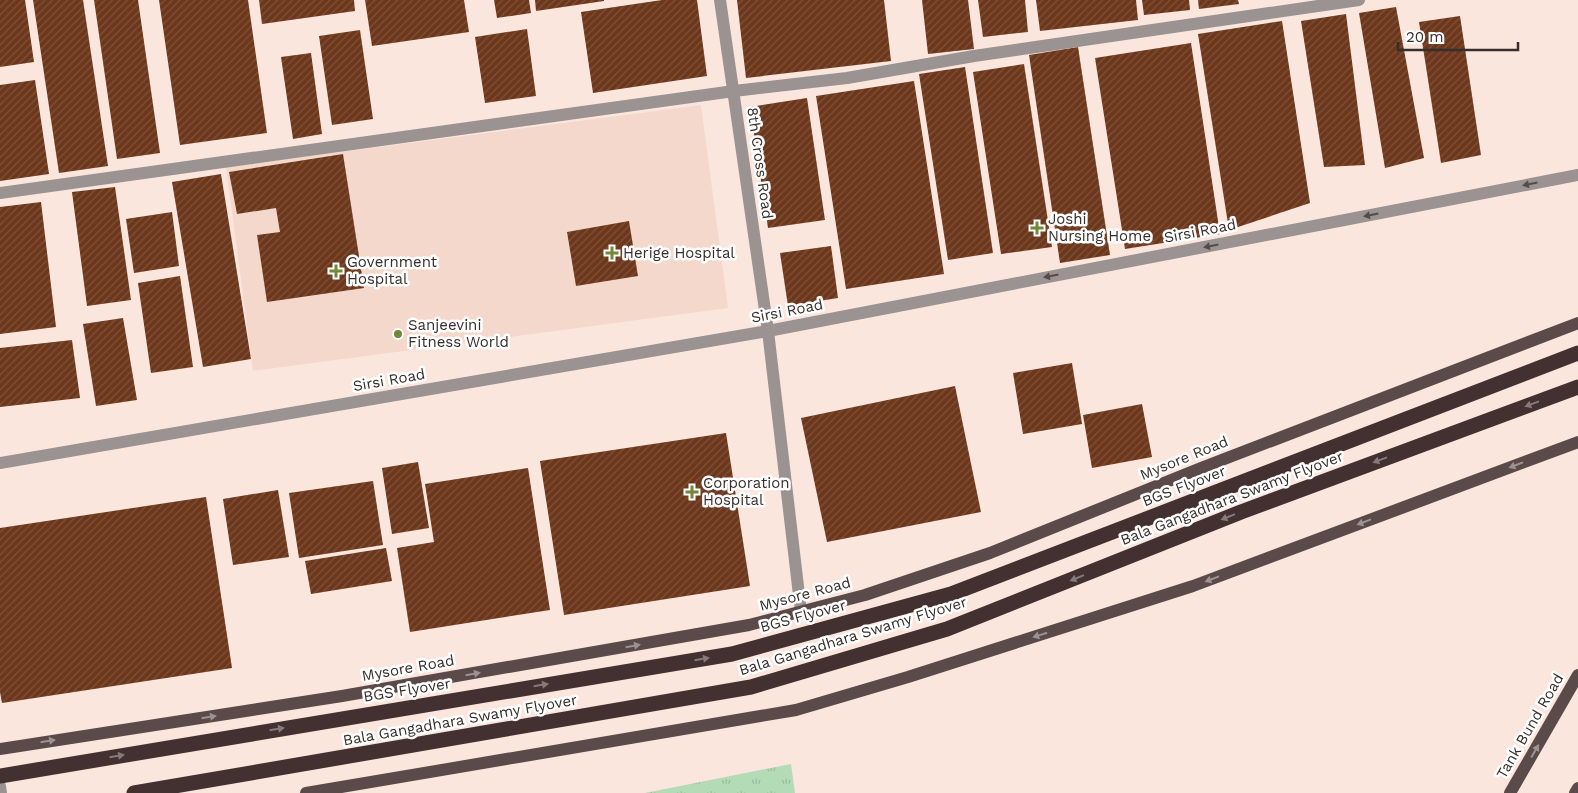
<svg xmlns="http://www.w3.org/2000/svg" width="1578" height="793" font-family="'Work Sans',sans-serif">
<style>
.built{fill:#f4d8cc}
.park{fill:url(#park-tufts)}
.building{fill:url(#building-hatch)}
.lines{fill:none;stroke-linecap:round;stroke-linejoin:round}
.minor{stroke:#9b9292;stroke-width:12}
.major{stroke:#5a4a4a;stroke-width:12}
.highway{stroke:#433132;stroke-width:15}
.oneway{fill:#544c49}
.oneway2{fill:#85797a}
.oneway3{fill:#9c9292}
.poi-dot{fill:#738737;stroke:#fff;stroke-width:2}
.labels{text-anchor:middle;stroke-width:5;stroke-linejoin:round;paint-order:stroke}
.street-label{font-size:15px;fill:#352e2a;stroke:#fff}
.poi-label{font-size:15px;fill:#352e2a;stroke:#fff;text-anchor:start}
</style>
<defs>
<pattern id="park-tufts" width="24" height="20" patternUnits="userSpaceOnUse" patternTransform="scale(1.25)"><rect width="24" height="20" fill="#b2dbb6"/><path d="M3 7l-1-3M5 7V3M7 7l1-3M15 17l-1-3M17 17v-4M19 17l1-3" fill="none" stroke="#9abc9d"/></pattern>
<pattern id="building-hatch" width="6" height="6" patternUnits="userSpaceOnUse" patternTransform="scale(1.25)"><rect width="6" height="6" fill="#6d371b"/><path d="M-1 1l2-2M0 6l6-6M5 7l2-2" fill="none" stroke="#7e523c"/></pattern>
</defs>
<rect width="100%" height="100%" fill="#fbe6de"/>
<!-- built -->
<path class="built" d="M701,105L728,308L253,371L226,167Z"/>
<!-- park -->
<path class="park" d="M791,764L795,793H645Z"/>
<!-- building -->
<path class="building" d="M0,0H25L34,62L0,67Z
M33,0H83L108,166L59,173Z
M94,0H138L160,153L117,159Z
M159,0H248L267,133L180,145Z
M259,0H354L355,11L262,24Z
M365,0H464L469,32L372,46Z
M494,0H529L531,13L497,18Z
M535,0H604V1L536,11Z
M662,0H697L707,76L593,93L581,12Z
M737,0H884L891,61L746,78Z
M922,0H968L974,49L928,54Z
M978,0H1025L1028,32L983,37Z
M1036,0H1136L1138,20L1040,31Z
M1142,0H1189L1190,10L1144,15Z
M1198,0H1238L1239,4L1199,9Z
M1396,7L1424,158L1385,168L1359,13Z
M1346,14L1365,165L1324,167L1301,21Z
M1460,16L1481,155L1441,163L1419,22Z
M1282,21L1310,203L1229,230L1198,34Z
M527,29L536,96L485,103L475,37Z
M360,30L373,119L332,125L319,36Z
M1191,43L1220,234L1125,249L1095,58Z
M1078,47L1110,255L1060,263L1029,55Z
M311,53L322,134L293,139L281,57Z
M1024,64L1052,247L1001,254L973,72Z
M965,67L993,253L948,260L919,74Z
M35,80L49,174L0,181V85Z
M914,81L944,274L846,289L816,96Z
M807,98L825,220L768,228L750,107Z
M343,154L364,288L267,302L257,235L280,232L276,208L237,214L229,172Z
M221,174L251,359L203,367L172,182Z
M115,187L131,300L87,306L72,192Z
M41,202L56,327L0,334V207Z
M172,212L179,266L134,273L126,219Z
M629,221L638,276L576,286L567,232Z
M831,246L838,298L788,306L780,253Z
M180,276L193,367L151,373L138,283Z
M123,318L137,400L96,406L83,324Z
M72,340L80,398L0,407V348Z
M1072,363L1082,424L1023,434L1013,373Z
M955,386L981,512L827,542L801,418Z
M1142,404L1152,457L1092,468L1083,415Z
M726,433L750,586L564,615L540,461Z
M418,462L429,528L392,534L382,468Z
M528,468L550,610L410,632L397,548L434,542L425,484Z
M373,481L383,545L299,558L289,493Z
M278,490L289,557L233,565L223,499Z
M206,497L232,668L2,703L0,692V528Z
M386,548L392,581L311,594L305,561Z"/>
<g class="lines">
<!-- minor -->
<path class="minor" d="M720,0L768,331L801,612
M0,193L734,91L847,78L974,56L1359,0
M0,463L768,331L1578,175
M0,786L1,793"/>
<!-- major -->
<path class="major" d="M0,749L342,696L749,625L865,595L990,553L1201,468L1578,323
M306,793L796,710L908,677L1193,586L1578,442
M1510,793L1578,675
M1575,793L1578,788"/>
<!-- highway -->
<path class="highway" d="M0,776L732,654L951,594L1578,353
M134,793L751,687L947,629L1241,512L1578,387"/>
</g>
<!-- one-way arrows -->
<defs><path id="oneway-solid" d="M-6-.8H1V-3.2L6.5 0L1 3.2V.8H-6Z" transform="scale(1.25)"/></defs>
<g class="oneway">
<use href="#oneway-solid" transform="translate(1530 184) rotate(169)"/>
<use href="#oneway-solid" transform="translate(1371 215) rotate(169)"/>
<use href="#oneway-solid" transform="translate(1211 246) rotate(169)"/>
<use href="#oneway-solid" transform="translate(1051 276) rotate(169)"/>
</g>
<g class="oneway2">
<use href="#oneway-solid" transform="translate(1532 404) rotate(160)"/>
<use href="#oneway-solid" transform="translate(1380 460) rotate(160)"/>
<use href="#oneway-solid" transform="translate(1228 517) rotate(158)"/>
<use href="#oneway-solid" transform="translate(1077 578) rotate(158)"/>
<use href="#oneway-solid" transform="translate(702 659) rotate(-9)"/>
<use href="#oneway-solid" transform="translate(541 685) rotate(-9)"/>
<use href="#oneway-solid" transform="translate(277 729) rotate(-9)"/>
<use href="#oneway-solid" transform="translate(117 756) rotate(-9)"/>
</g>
<g class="oneway3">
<use href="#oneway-solid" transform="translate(1516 465) rotate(159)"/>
<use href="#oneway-solid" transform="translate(1364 522) rotate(159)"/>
<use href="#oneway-solid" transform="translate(1212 579) rotate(159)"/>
<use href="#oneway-solid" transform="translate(1040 635) rotate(162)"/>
<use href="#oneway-solid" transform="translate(633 646) rotate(-10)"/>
<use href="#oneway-solid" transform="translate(473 674) rotate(-10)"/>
<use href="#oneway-solid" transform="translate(209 717) rotate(-9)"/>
<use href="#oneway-solid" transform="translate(48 741) rotate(-9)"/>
<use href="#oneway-solid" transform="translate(1535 751) rotate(-60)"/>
</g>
<!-- markers -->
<g class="poi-dot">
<path d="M1034.5 220.5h5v5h5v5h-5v5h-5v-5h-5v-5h5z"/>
<path d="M609.5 245.5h5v5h5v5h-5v5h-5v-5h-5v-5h5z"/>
<path d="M333.5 263.5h5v5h5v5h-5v5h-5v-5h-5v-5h5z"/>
<circle cx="398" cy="334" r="5"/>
<path d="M689.5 484.5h5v5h5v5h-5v5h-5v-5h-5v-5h5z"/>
</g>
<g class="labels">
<!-- street labels -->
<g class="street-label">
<text transform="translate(760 163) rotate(82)" y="5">8th Cross Road</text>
<text transform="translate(1200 231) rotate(-11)" y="5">Sirsi Road</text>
<text transform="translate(787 311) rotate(-11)" y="5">Sirsi Road</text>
<text transform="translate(389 380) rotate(-10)" y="5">Sirsi Road</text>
<text transform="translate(1184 458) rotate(-22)" y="5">Mysore Road</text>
<text transform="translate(1184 486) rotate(-21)" y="5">BGS Flyover</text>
<text transform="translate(1232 498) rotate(-21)" y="5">Bala Gangadhara Swamy Flyover</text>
<text transform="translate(805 594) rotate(-15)" y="5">Mysore Road</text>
<text transform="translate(803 616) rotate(-15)" y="5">BGS Flyover</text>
<text transform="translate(853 636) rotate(-17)" y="5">Bala Gangadhara Swamy Flyover</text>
<text transform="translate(408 668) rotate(-10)" y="5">Mysore Road</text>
<text transform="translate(407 690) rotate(-9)" y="5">BGS Flyover</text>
<text transform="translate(460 720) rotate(-10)" y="5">Bala Gangadhara Swamy Flyover</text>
<text transform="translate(1530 726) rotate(-60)" y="5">Tank Bund Road</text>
</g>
<!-- poi labels -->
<g class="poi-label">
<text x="1048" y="224">Joshi<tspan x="1048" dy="17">Nursing Home</tspan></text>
<text x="623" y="258">Herige Hospital</text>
<text x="347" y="267">Government<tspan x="347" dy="17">Hospital</tspan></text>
<text x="408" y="330">Sanjeevini<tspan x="408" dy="17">Fitness World</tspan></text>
<text x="703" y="488">Corporation<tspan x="703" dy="17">Hospital</tspan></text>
</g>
</g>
<!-- scale -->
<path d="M1398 42v8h120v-8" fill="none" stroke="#352e2a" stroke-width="2.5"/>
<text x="1406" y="42" font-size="15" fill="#352e2a" stroke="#ffffff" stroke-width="4" paint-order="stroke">20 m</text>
</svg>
